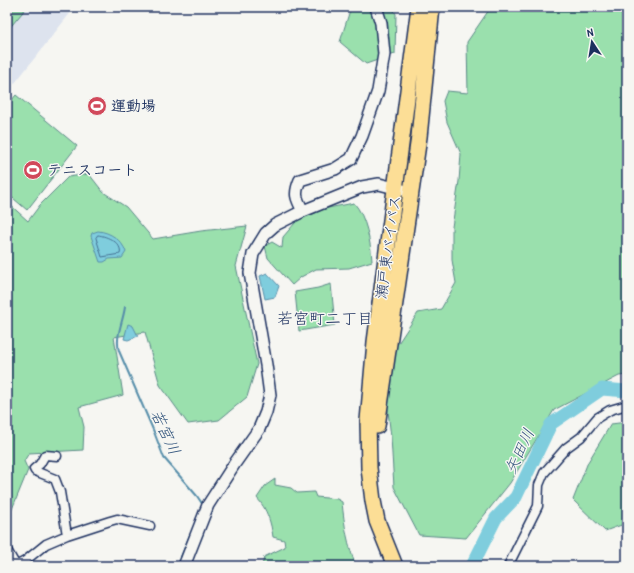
<svg xmlns="http://www.w3.org/2000/svg" width="634" height="573" font-family="'Patrick Hand','Klee One',sans-serif">
<style>
.built{fill:#dde3ee}
.green{fill:#9ae0ad;stroke:#5a8886}
.water{fill:#7fcddd;stroke:#578eaa}
.lines{fill:none;stroke-linecap:round;stroke-linejoin:round}
.shore{stroke:#436e91;stroke-width:1}
.stream{stroke:#578eaa;stroke-width:2}
.river{stroke:#7fcddd;stroke-width:13}
.street-casing{stroke:#1b2f5e;stroke-width:11}
.secondary-casing{stroke:#1b2f5e;stroke-width:14}
.highway-casing{stroke:#1b2f5e;stroke-width:18}
.street{stroke:#f6f6f2;stroke-width:8}
.secondary{stroke:#f6f6f2;stroke-width:11}
.highway{stroke:#fcde96;stroke-width:15}
.labels{text-anchor:middle;stroke-width:3;stroke-linejoin:round;paint-order:stroke}
.poi-label{font-size:15px;font-weight:bold;fill:#1b2f5e;stroke:#f6f6f2;text-anchor:start}
.street-label{font-size:15px;fill:#1b2f5e;stroke:#f6f6f2}
.neighbourhood-label{font-size:16px;fill:#1b2f5e;stroke:#f6f6f2}
.water-label{font-size:16px;font-style:italic;fill:#34567e;stroke:#f6f6f2}
</style>
<rect width="100%" height="100%" fill="#f6f6f2"/>
<filter id="ink" filterUnits="userSpaceOnUse"><feTurbulence type="fractalNoise" baseFrequency=".025" numOctaves="2"/><feDisplacementMap in="SourceGraphic" scale="8" xChannelSelector="R" yChannelSelector="G"/><feConvolveMatrix kernelMatrix="1 2 1 2 8 2 1 2 1" color-interpolation-filters="sRGB"/></filter>
<g filter="url(#ink)">
<!-- built -->
<path class="built" d="M7,7H75L7,93Z"/>
<!-- green -->
<path class="green" d="M7,7H27L7,31Z
M351,7H392L396,14L395,54L366,64L340,42Z
M491,7H627V375L619,376L554,410L510,483L466,538L419,535L394,487L391,437L386,394L389,357L418,313L441,309L456,283L452,260V227L459,181L461,154L447,122L443,101L447,91L468,93L467,42Z
M16,95L77,146L27,210L7,193V106Z
M89,174L103,192L126,207L153,239L201,231L247,226L236,266L257,364L247,397L219,420L188,424L160,385L145,332L114,337L123,395L79,407L84,427L83,450L29,453L24,461L28,470L10,514L7,503V318L10,316L7,308V202L28,221L40,205L68,177Z
M354,203C366,216 371,244 372,261L349,268L316,269L301,277L292,285L268,258L265,246L272,242L282,248L283,237L301,216L313,214L323,209Z
M331,284L335,325L299,331L295,292L318,288Z
M627,422V523L605,531L573,500L588,462L611,424Z
M275,479V485L291,488L297,493L314,492L316,497L337,499L342,502C344,524 348,546 356,566H332L329,564V566H262L264,557L285,547L284,540L273,537C271,522 267,509 257,498L265,486Z"/>
<!-- water -->
<path class="water" d="M98,231C110,232 122,240 126,252L122,258L109,259L104,262H100L91,236L92,233Z
M267,273L279,286L275,297L265,299L260,276Z
M128,324L133,326L138,336L128,340L124,339Z"/>
<g class="lines">
<!-- shore -->
<path class="shore" d="M98,235C107,236 123,243 120,254L102,257L96,238Z"/>
<!-- stream -->
<path class="stream" d="M125,307C123,322 115,336 119,351L154,432L164,458L197,496L203,505
M181,557L190,535"/>
<!-- river -->
<path class="river" d="M472,566L496,518L516,497L551,424L602,389L627,391"/>
<defs>
<path id="street" d="M57,456L45,455L40,464L34,469L35,471L55,479L60,492L67,535
M7,550L16,566
M16,566L25,561L46,544L67,535L110,521L117,519L150,526
M508,566L538,506L539,485L544,473L566,448L581,437L597,418L610,410L627,405"/>
<path id="secondary" d="M303,211L362,187L379,184L411,192
M184,566L208,505L235,463L259,429L266,412L270,395L266,365L250,273L253,254L266,233L275,225L303,211C296,198 294,194 300,180L335,169L351,159L362,136L378,91L384,54L381,23L376,7"/>
<path id="highway" d="M377,426L419,137L432,7
M395,566L377,521L373,501L369,468L368,421L375,342L419,7"/>
</defs>
<!-- street casing -->
<use href="#street" class="street-casing"/>
<!-- secondary casing -->
<use href="#secondary" class="secondary-casing"/>
<!-- highway casing -->
<use href="#highway" class="highway-casing"/>
<!-- street -->
<use href="#street" class="street"/>
<!-- secondary -->
<use href="#secondary" class="secondary"/>
<!-- highway -->
<use href="#highway" class="highway"/>
</g>
</g>
<!-- icons -->
<defs>
<symbol id="stadium-disc" viewBox="-11 -11 22 22"><circle r="9.5" fill="#d1495b" stroke="#f6f6f2"/><path d="M0-5a6.5 5 0 1 0 0 10a6.5 5 0 1 0 0-10ZM-3.5-1.8h7v3.6h-7Z" fill="#fff"/></symbol>
</defs>
<g fill-rule="evenodd">
<use href="#stadium-disc" x="86" y="95" width="22" height="22"/>
<use href="#stadium-disc" x="22" y="159" width="22" height="22"/>
</g>
<g class="labels">
<!-- poi labels -->
<g class="poi-label">
<text x="111" y="111">運動場</text>
<text x="47" y="175">テニスコート</text>
</g>
<!-- street labels -->
<g class="street-label">
<text transform="translate(388 247) rotate(-82)" y="5">瀬戸東バイパス</text>
</g>
<!-- neighbourhood labels -->
<g class="neighbourhood-label">
<text x="325" y="324">若宮町二丁目</text>
</g>
<!-- water labels -->
<g class="water-label">
<text transform="translate(166 432) rotate(65)" y="6">若宮川</text>
<text transform="translate(519 451) rotate(-65)" y="6">矢田川</text>
</g>
</g>
<!-- margin -->
<rect width="634" height="573" fill="none" stroke="#f6f6f2" stroke-width="24"/>
<rect x="12" y="12" width="610" height="549" fill="none" stroke="#1b2f5e" stroke-width="1.5" filter="url(#ink)"/>
<!-- north arrow -->
<g transform="translate(592 42) rotate(348)" stroke="#f6f6f2" stroke-width="3" paint-order="stroke">
<path d="M0-3L7 15L0 10L-7 15Z" fill="#1b2f5e"/>
<text y="-6" font-size="11" font-weight="bold" text-anchor="middle" fill="#1b2f5e">N</text>
</g>
</svg>
